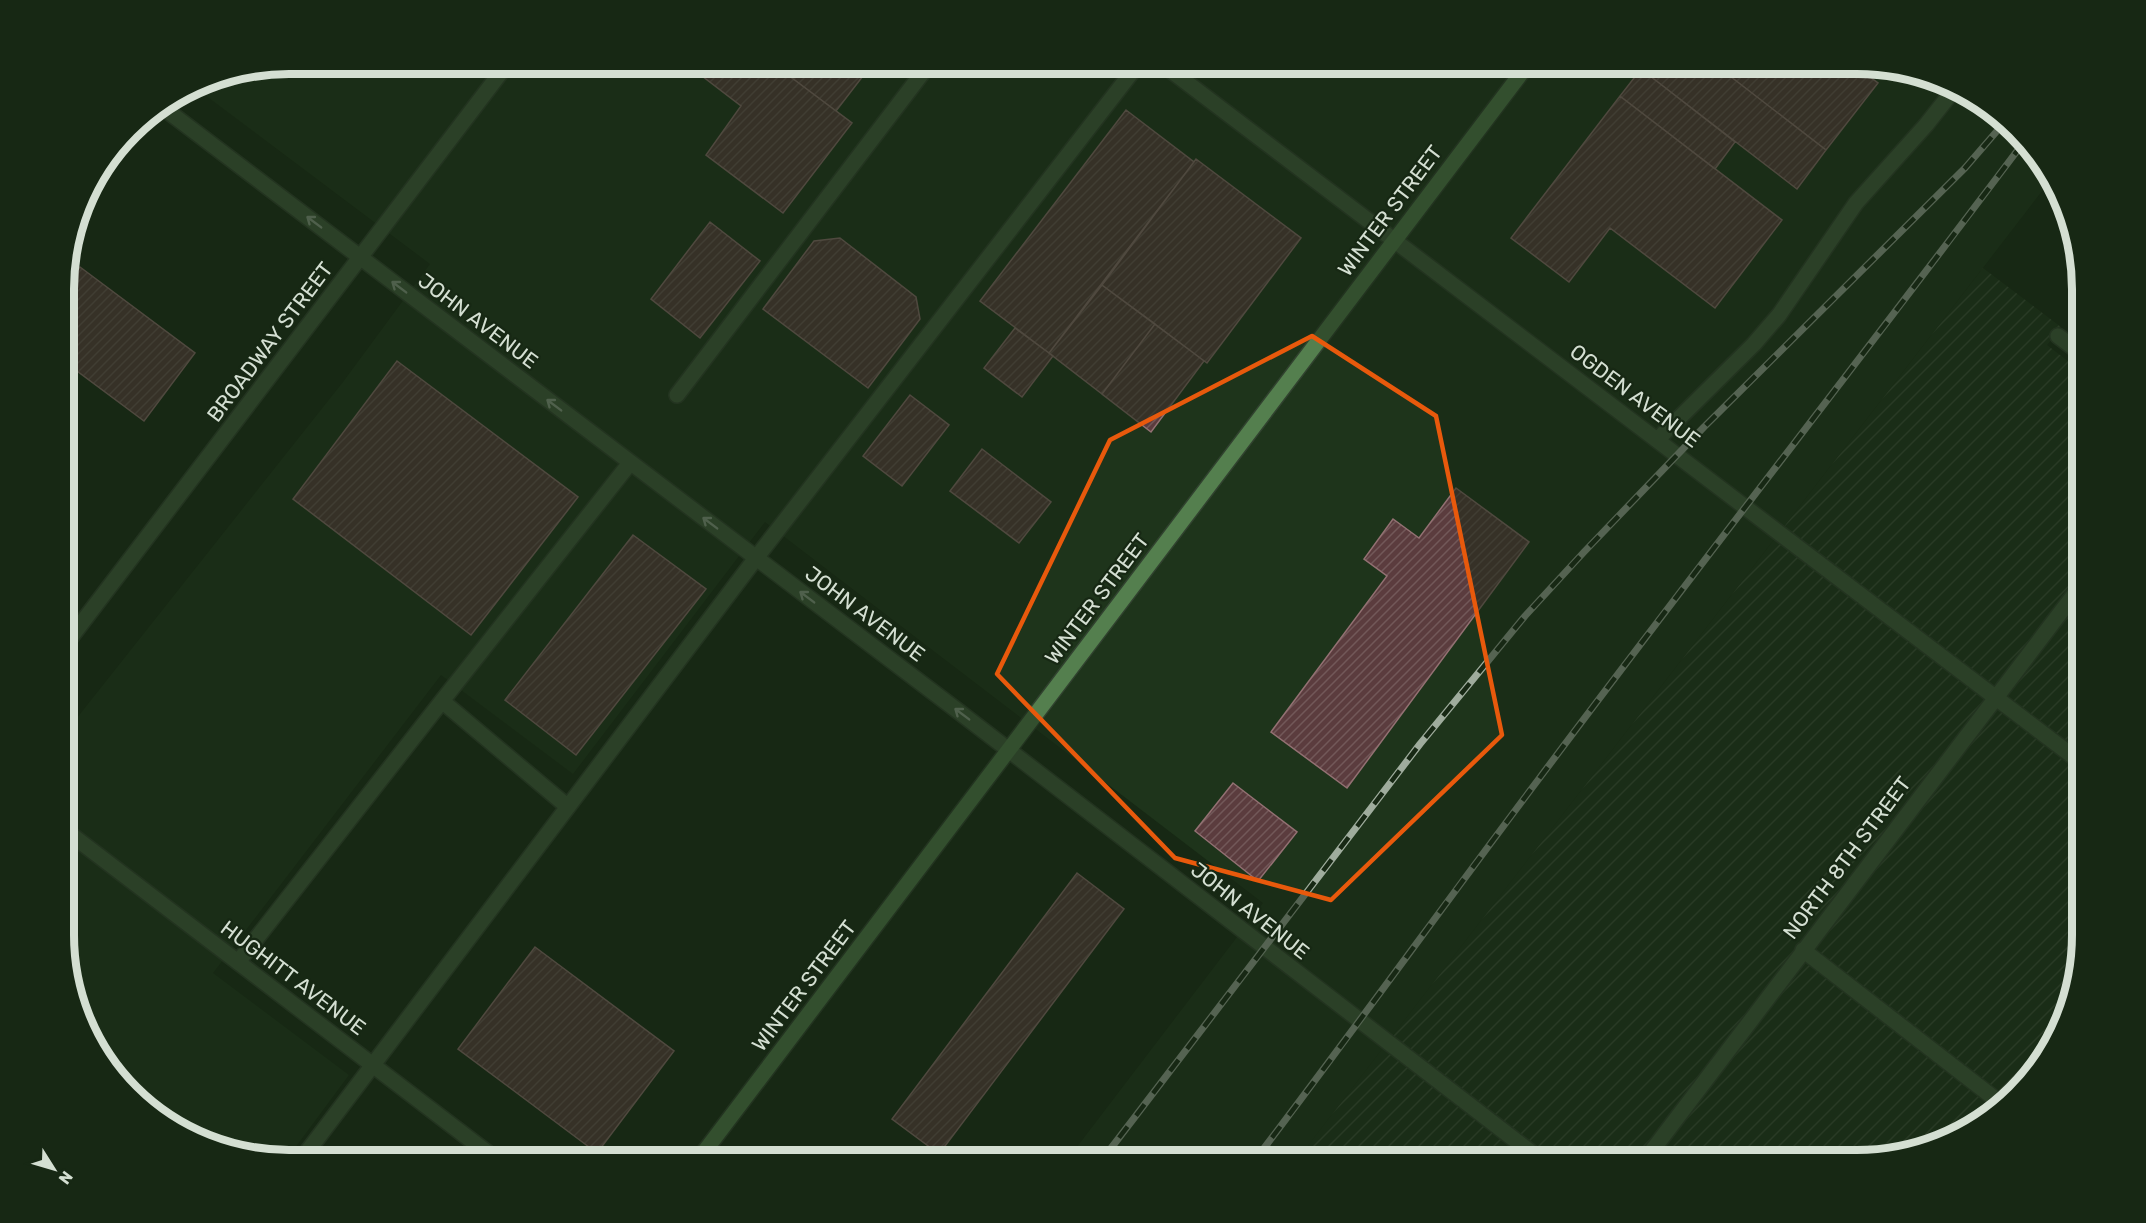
<svg xmlns="http://www.w3.org/2000/svg" width="2146" height="1223" font-family="Rubik,sans-serif">
<style>
.built{fill:#1e341b}
.industrial{fill:url(#industrial-furrows)}
.building{fill:url(#building-hatch);stroke:#937173;stroke-width:1.5}
.lines{fill:none;stroke-linecap:round;stroke-linejoin:round}
.lane-casing{stroke:#31422f;stroke-width:18}
.street-casing{stroke:#31422f;stroke-width:18}
.secondary-casing{stroke:#31422f;stroke-width:18}
.lane{stroke:#445e3f;stroke-width:15}
.street{stroke:#445e3f;stroke-width:15}
.secondary{stroke:#547f4e;stroke-width:15}
.rail-casing{stroke:#9fac9d;stroke-width:7}
.rail{stroke:#172814;stroke-width:4.5;stroke-dasharray:14;stroke-linecap:butt}
.oneway{stroke:#93a590}
.marked{fill:none;stroke:#e8590c;stroke-width:4.5;stroke-linejoin:round}
.labels{text-anchor:middle;stroke-width:4.5;stroke-linejoin:round;paint-order:stroke}
.street-label{font-size:21px;fill:#d4dfd2;stroke:#172814}
.rim{fill:none;stroke:#d4dfd2;stroke-width:8}
</style>
<defs>
<pattern id="industrial-furrows" width="10" height="10" patternUnits="userSpaceOnUse" patternTransform="scale(1.5)"><rect width="10" height="10" fill="#1e341b"/><path d="M-1 1l2-2M0 10L10 0M9 11l2-2" fill="none" stroke="#3e513b"/></pattern>
<pattern id="building-hatch" width="6" height="6" patternUnits="userSpaceOnUse" patternTransform="scale(1.5)"><rect width="6" height="6" fill="#5b3c3e"/><path d="M-1 1l2-2M0 6l6-6M5 7l2-2" fill="none" stroke="#725859"/></pattern>
</defs>
<rect width="100%" height="100%" fill="#172814"/>
<!-- built -->
<path class="built" d="M289,63H1858L1916,71L1970,93L2045,164L2052,178L1297,1160H1067L1263,903L765,522L573,774L441,675L213,973L349,1075L286,1160L230,1152L176,1130L101,1060L65,963V733L343,382L430,264L193,86L203,80Z"/>
<!-- industrial -->
<path class="industrial" d="M1983,268L2061,327L2047,345L2082,372L2083,949L2053,1047L2017,1094L1970,1130L1872,1160H1297Z"/>
<!-- building -->
<path class="building" d="M685,63H772L852,123L783,213L706,155L741,106Z
M772,63H873L836,111Z
M1645,63H1713L1826,150L1797,189L1641,69Z
M1713,63H1851L1878,83L1826,150Z
M1641,69L1735,142L1715,169L1620,96Z
M1620,96L1782,220L1715,308L1610,228L1569,282L1511,238Z
M1126,110L1194,162L1049,353L980,301Z
M1196,159L1301,238L1207,363L1102,285Z
M710,222L760,261L700,338L651,299Z
M840,238L916,297L920,319L868,388L763,309L814,241Z
M80,267L195,353L144,421L65,362V288Z
M1102,285L1155,324L1102,394L1049,353Z
M1155,324L1204,361L1151,432L1102,394Z
M1015,328L1053,356L1022,397L984,368Z
M397,361L578,497L471,635L293,499Z
M910,395L949,425L902,486L863,456Z
M982,449L1051,502L1019,543L950,491Z
M1456,488L1529,542L1347,788L1271,732L1387,576L1364,559L1393,519L1419,538Z
M633,535L706,589L576,755L505,700Z
M1233,783L1297,832L1258,881L1195,831Z
M1077,873L1124,909L939,1154L892,1119Z
M535,947L674,1051L597,1153L458,1049Z"/>
<g class="lines">
<defs>
<path id="lane" d="M2058,336L2082,354
M677,395L930,63
M1657,440L1754,344L1779,315L1856,203L1926,125L1956,87
M442,701L568,807
M1803,950L2003,1105
M238,962L442,701L630,463
M301,1160L756,558L1139,63"/>
<path id="street" d="M1161,63L2083,764
M161,106L958,711L1541,1160
M65,645L508,63
M65,830L497,1160
M1645,1160L2083,583"/>
<path id="secondary" d="M698,1160L1529,63"/>
</defs>
<!-- lane casing -->
<use href="#lane" class="lane-casing"/>
<!-- street casing -->
<use href="#street" class="street-casing"/>
<!-- secondary casing -->
<use href="#secondary" class="secondary-casing"/>
<!-- lane -->
<use href="#lane" class="lane"/>
<!-- street -->
<use href="#street" class="street"/>
<!-- secondary -->
<use href="#secondary" class="secondary"/>
<defs>
<path id="rail" d="M1102,1160L1420,744L1525,616L1584,552L1704,427L1965,168L2003,124
M1255,1160C1351,1034 1443,906 1538,780C1698,566 1863,356 2023,143"/>
</defs>
<!-- rail casing -->
<use href="#rail" class="rail-casing"/>
<!-- rail -->
<use href="#rail" class="rail"/>
</g>
<!-- one-way arrows -->
<defs><path id="oneway-shaft" d="M-6 0H5M1.5-3L5.5 0L1.5 3" fill="none" stroke-width="1.6" stroke-linecap="round" stroke-linejoin="round" transform="scale(1.5)"/></defs>
<g class="oneway">
<use href="#oneway-shaft" transform="translate(314 222) rotate(-143)"/>
<use href="#oneway-shaft" transform="translate(399 287) rotate(-143)"/>
<use href="#oneway-shaft" transform="translate(554 405) rotate(-143)"/>
<use href="#oneway-shaft" transform="translate(710 523) rotate(-143)"/>
<use href="#oneway-shaft" transform="translate(807 597) rotate(-143)"/>
<use href="#oneway-shaft" transform="translate(962 714) rotate(-143)"/>
</g>
<!-- marked area -->
<path d="M0 0H2146V1223H0ZM1312,336L1436,416L1502,735L1331,900L1175,858L997,674L1110,440Z" fill="#172814" fill-opacity=".55" fill-rule="evenodd"/>
<path class="marked" d="M1312,336L1436,416L1502,735L1331,900L1175,858L997,674L1110,440Z"/>
<g class="labels">
<!-- street labels -->
<g class="street-label">
<text transform="translate(1390 211) rotate(-53)" y="7">WINTER STREET</text>
<text transform="translate(478 321) rotate(37)" y="7">JOHN AVENUE</text>
<text transform="translate(270 342) rotate(-53)" y="7">BROADWAY STREET</text>
<text transform="translate(1635 396) rotate(37)" y="7">OGDEN AVENUE</text>
<text transform="translate(1097 599) rotate(-53)" y="7">WINTER STREET</text>
<text transform="translate(865 614) rotate(37)" y="7">JOHN AVENUE</text>
<text transform="translate(1847 858) rotate(-53)" y="7">NORTH 8TH STREET</text>
<text transform="translate(1250 911) rotate(38)" y="7">JOHN AVENUE</text>
<text transform="translate(293 978) rotate(37)" y="7">HUGHITT AVENUE</text>
<text transform="translate(804 986) rotate(-53)" y="7">WINTER STREET</text>
</g>
</g>
<!-- crop -->
<path d="M0 0H2146V1223H0ZM289 74H1857A215 215 0 0 1 2072 289V935A215 215 0 0 1 1857 1150H289A215 215 0 0 1 74 935V289A215 215 0 0 1 289 74Z" fill="#172814" fill-rule="evenodd"/>
<path class="rim" d="M289 74H1857A215 215 0 0 1 2072 289V935A215 215 0 0 1 1857 1150H289A215 215 0 0 1 74 935V289A215 215 0 0 1 289 74Z"/>
<!-- north arrow -->
<g transform="translate(54 1169) rotate(127)" stroke="#172814" stroke-width="4.5" paint-order="stroke">
<path d="M0-4.5L10 22L0 15L-10 22Z" fill="#d4dfd2"/>
<text y="-9" font-size="16" font-weight="bold" text-anchor="middle" fill="#d4dfd2">N</text>
</g>
</svg>
